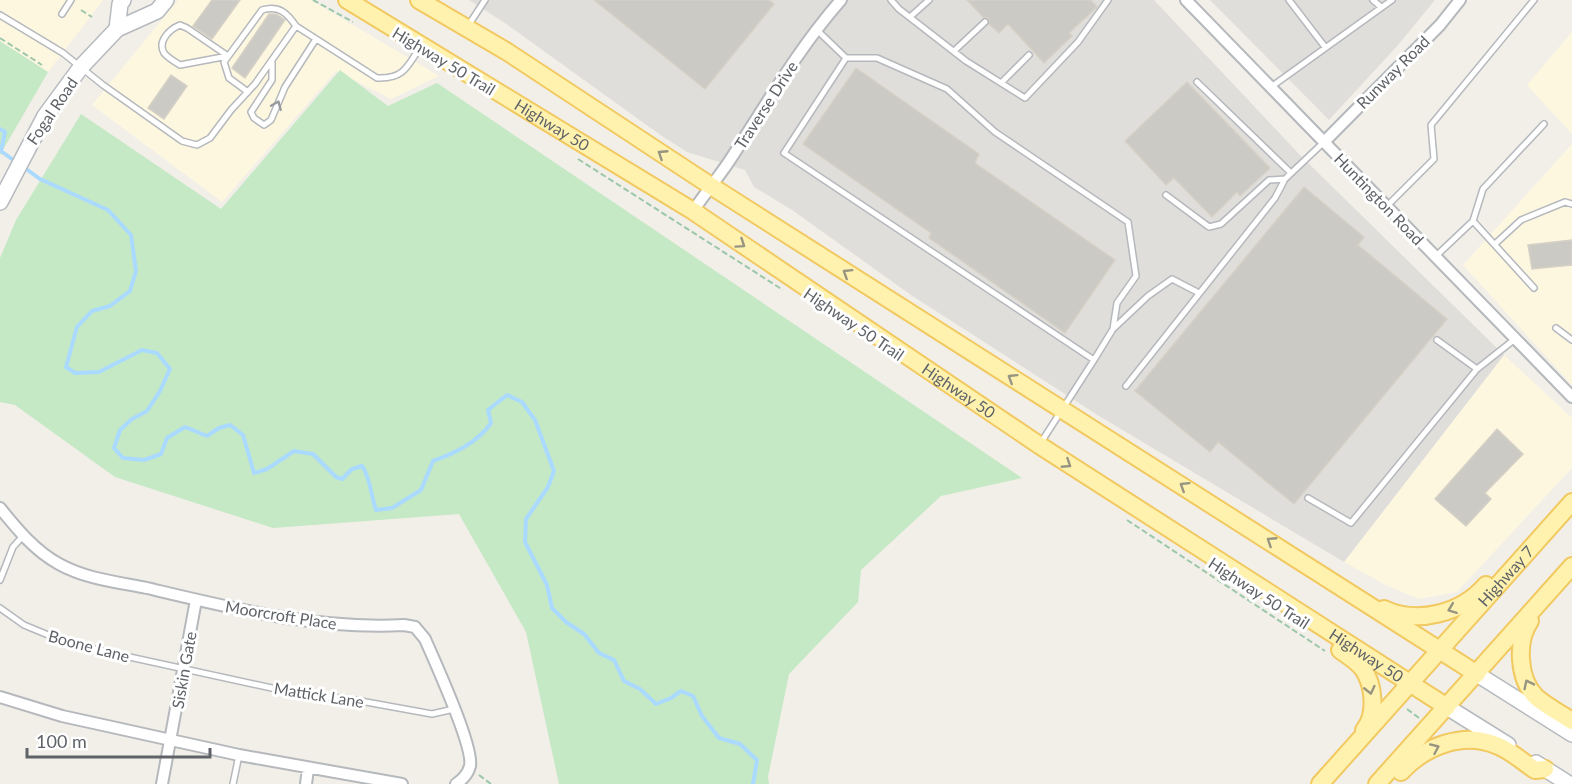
<svg xmlns="http://www.w3.org/2000/svg" width="1572" height="784" font-family="Lato,sans-serif">
<style>
.commercial{fill:#fef7e0}
.industrial{fill:#e0deda}
.green{fill:#c5e8c5}
.lines{fill:none;stroke-linecap:round;stroke-linejoin:round}
.stream{stroke:#aadaff;stroke-width:4}
.building{fill:#cccac5;stroke:#d6d1c6;stroke-width:1.5}
.lane-casing{stroke:#b5b8bc;stroke-width:8}
.street-casing{stroke:#b5b8bc;stroke-width:14}
.secondary-casing{stroke:#b6babf;stroke-width:18}
.primary-casing{stroke:#f2c960;stroke-width:20}
.path{stroke:#9cc7a9;stroke-width:2;stroke-dasharray:6 3;stroke-linecap:butt}
.lane{stroke:#fff;stroke-width:5}
.street{stroke:#fff;stroke-width:10}
.secondary{stroke:#fff;stroke-width:15}
.primary{stroke:#fff2af;stroke-width:16}
.oneway{stroke:#979a9d}
.oneway2{stroke:#979581}
.labels{text-anchor:middle;stroke-width:6;stroke-linejoin:round;paint-order:stroke}
.street-label{font-size:16px;fill:#5f6368;stroke:#fff}
</style>
<rect width="100%" height="100%" fill="#f1efe8"/>
<!-- commercial -->
<path class="commercial" d="M0,0H103L48,72L0,41Z
M178,0H311L439,76L391,99L336,71L222,202L92,105Z
M1572,32V134L1527,85Z
M1572,144V385L1463,265Z
M1504,355L1572,418V468L1457,592L1418,599L1386,585L1344,562Z"/>
<!-- industrial -->
<path class="industrial" d="M469,0H1154L1300,155L1504,355L1344,562L1099,416L911,295L792,210L754,187L745,170L687,152L659,134L505,23Z
M1210,0H1435L1398,45L1329,120Z"/>
<!-- green -->
<path class="green" d="M0,41L48,72L0,155Z
M340,70L388,106L437,83L1022,478L941,496L861,570L858,602L789,674L768,777L769,784H559L526,632L459,514L273,528L115,477L15,405L0,402V258L16,220L81,114L221,209Z"/>
<g class="lines">
<!-- stream -->
<path class="stream" d="M0,129L5,132L1,151L16,162
M22,166L40,179L108,210L131,235L136,271L130,291L110,306L92,311L77,327L66,367L75,373L99,372L142,350L157,353L170,369L160,391L147,411L132,419L120,430L114,448L123,458L144,460L161,454L167,438L185,427L207,436L219,428L230,425L243,435L254,473L267,469L294,451L313,454L336,477L342,479L352,469L362,466C370,476 371,496 376,510L392,508L421,490L433,461C455,453 477,443 491,423L488,410L507,395L522,402L535,420L554,471L548,487L526,519L525,542L547,585L552,608L566,622L584,634L599,653L614,660L624,681L640,689L656,704L671,698L681,691L693,696L702,716L719,738L740,744L757,760L753,784"/>
</g>
<!-- building -->
<path class="building" d="M212,0H240L212,39L193,26Z
M594,0H769L774,4L705,89Z
M967,0H1091L1097,7L1069,33L1072,36L1044,63L1008,24L999,33L989,24L988,18L983,17Z
M269,14H276L285,20L245,78L232,68Z
M856,68L979,154L975,163L1115,260L1065,333L929,238L931,233L803,144Z
M171,75L187,86L164,119L148,108Z
M1187,82L1270,168L1240,196L1237,192L1212,217L1174,178L1166,185L1125,141Z
M1304,187L1364,237L1358,245L1447,319L1294,504L1218,442L1210,452L1135,391Z
M1572,240V265L1532,269L1528,245Z
M1497,429L1523,454L1485,493L1491,499L1466,526L1435,499Z"/>
<g class="lines">
<defs>
<path id="lane" d="M891,0L899,9L966,61L1025,98L1078,42L1108,0
M1289,0L1325,47
M1373,0L1381,7
M62,14L71,0
M0,15L63,53L103,85L182,141L197,145L210,138L231,110L255,84L296,26L377,78C403,79 407,68 420,47
M910,17L929,0
M180,25L187,28L228,56L180,65C175,62 168,58 164,53C157,41 170,29 180,25Z
M468,26L485,0
M817,30L846,58L784,153L1094,360L1040,444
M954,51L985,22
M846,58H877L947,89L995,132L1128,222L1136,276L1117,303L1113,329
M272,63V80L251,112L254,118L264,125L271,120L285,87L316,39
M1197,82L1291,173
M1001,83L1029,55
M1271,87L1392,0
M248,92L229,78L224,62L262,10C279,5 287,13 296,26
M1166,195L1209,227L1221,224L1269,180L1285,179
M1386,207L1434,159L1431,125L1534,0
M1473,221L1483,189L1544,124
M1495,244L1521,220L1565,202L1572,204
M1436,256L1473,221L1534,288
M1556,328L1572,340
M1437,340L1477,369
M1094,360L1113,329L1148,296L1172,279L1199,293
M1126,386L1275,198L1285,179L1324,142
M1308,498L1351,523L1477,369L1515,339
M0,580L13,547L23,536
M0,608L24,625L70,644L313,697L344,698L432,714L454,709
M233,784L239,755"/>
<path id="street" d="M1186,0L1572,397
M1324,142L1440,25L1460,0
M693,211C704,195 717,179 728,163C765,107 797,50 841,0
M0,508C17,529 35,551 59,564C86,579 117,582 147,588C231,608 317,630 404,625L415,627L425,639C435,662 474,747 470,766C468,774 462,780 456,784
M0,697L62,716L239,755L402,784
M162,784L196,600
M306,784L308,769"/>
<path id="secondary" d="M117,29L120,4L123,0
M0,202L45,116L81,67L117,29L157,11L166,0
M1477,674L1572,734
M1447,707L1508,745
M1536,763L1569,784"/>
<g id="primary">
<path id="s1" d="M347,0L693,211L1039,445L1447,707"/>
<path d="M419,0L506,51L711,186L1477,674"/>
<path d="M1384,609C1418,625 1462,613 1486,585"/>
<path d="M1530,621C1516,641 1518,679 1536,697C1546,706 1560,713 1572,721"/>
<path d="M1340,650C1348,656 1357,661 1363,669C1374,685 1377,715 1364,730"/>
<path d="M1401,772C1424,747 1462,731 1496,745C1510,750 1523,762 1535,770L1545,769"/>
<path id="s2" d="M1320,784L1572,502"/>
<path d="M1377,784L1572,566"/>
</g>
</defs>
<!-- lane casing -->
<use href="#lane" class="lane-casing"/>
<!-- street casing -->
<use href="#street" class="street-casing"/>
<!-- secondary casing -->
<use href="#secondary" class="secondary-casing"/>
<!-- primary casing -->
<use href="#primary" class="primary-casing"/>
<!-- path -->
<path class="path" d="M313,0L353,22
M81,10L92,17
M0,38L42,65
M578,159L783,290
M1127,520L1325,651
M1407,709L1419,718
M479,775L491,784"/>
<!-- lane -->
<use href="#lane" class="lane"/>
<!-- street -->
<use href="#street" class="street"/>
<!-- secondary -->
<use href="#secondary" class="secondary"/>
<!-- primary -->
<use href="#primary" class="primary"/>
</g>
<!-- one-way arrows -->
<defs><path id="oneway-chevron" d="M-2-3.5L2.5 0L-2 3.5" fill="none" stroke-width="1.6" stroke-linecap="round" stroke-linejoin="round" transform="scale(1.5)"/></defs>
<use class="oneway" href="#oneway-chevron" transform="translate(277 105) rotate(-67)"/>
<g class="oneway2">
<use href="#oneway-chevron" transform="translate(662 154) rotate(-147)"/>
<use href="#oneway-chevron" transform="translate(741 244) rotate(34)"/>
<use href="#oneway-chevron" transform="translate(847 273) rotate(-148)"/>
<use href="#oneway-chevron" transform="translate(1012 378) rotate(-148)"/>
<use href="#oneway-chevron" transform="translate(1067 464) rotate(33)"/>
<use href="#oneway-chevron" transform="translate(1184 486) rotate(-148)"/>
<use href="#oneway-chevron" transform="translate(1271 541) rotate(-147)"/>
<use href="#oneway-chevron" transform="translate(1452 609) rotate(159)"/>
<use href="#oneway-chevron" transform="translate(1528 684) rotate(-116)"/>
<use href="#oneway-chevron" transform="translate(1370 690) rotate(77)"/>
<use href="#oneway-chevron" transform="translate(1435 748) rotate(-24)"/>
</g>
<g class="labels">
<!-- street labels -->
<g class="street-label">
<text transform="translate(444 61) rotate(31)" y="6">Highway 50 Trail</text>
<text transform="translate(1393 72) rotate(-45)" y="6">Runway Road</text>
<text transform="translate(766 105) rotate(-57)" y="6">Traverse Drive</text>
<text transform="translate(52 111) rotate(-56)" y="6">Fogal Road</text>
<text dy="6" stroke="none"><textPath href="#s1" startOffset="240">Highway 50</textPath></text>
<text transform="translate(1379 199) rotate(46)" y="6">Huntington Road</text>
<text transform="translate(854 324) rotate(34)" y="6">Highway 50 Trail</text>
<text dy="6" stroke="none"><textPath href="#s1" startOffset="726">Highway 50</textPath></text>
<text dy="6" stroke="none"><textPath href="#s2" startOffset="279">Highway 7</textPath></text>
<text transform="translate(1259 593) rotate(33)" y="6">Highway 50 Trail</text>
<text transform="translate(281 615) rotate(9)" y="6">Moorcroft Place</text>
<text transform="translate(89 646) rotate(15)" y="6">Boone Lane</text>
<text dy="6" stroke="none"><textPath href="#s1" startOffset="1212">Highway 50</textPath></text>
<text transform="translate(184 670) rotate(-80)" y="6">Siskin Gate</text>
<text transform="translate(319 695) rotate(9)" y="6">Mattick Lane</text>
</g>
</g>
<!-- scale -->
<path d="M27 748v9h183v-9" fill="none" stroke="#5f6368" stroke-width="3"/>
<text x="36" y="748" font-size="18" fill="#5f6368" stroke="#ffffff" stroke-width="4.5" paint-order="stroke">100 m</text>
</svg>
